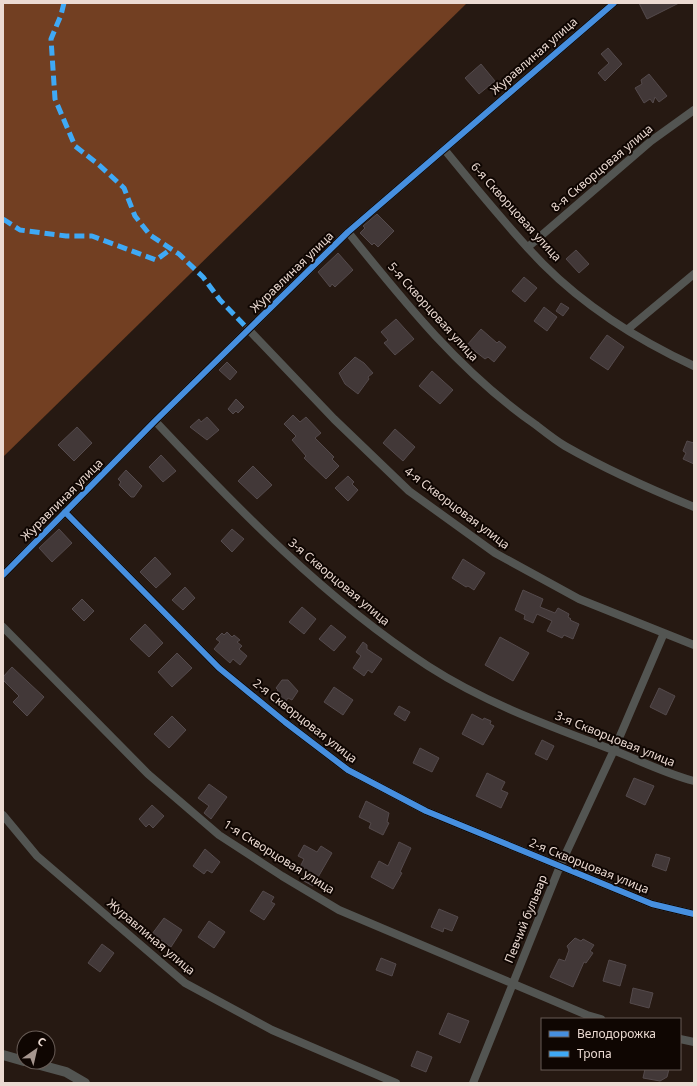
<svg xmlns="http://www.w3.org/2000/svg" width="697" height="1086" font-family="'Noto Sans',sans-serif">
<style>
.forest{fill:#723f22}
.building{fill:#423838;stroke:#544a4c}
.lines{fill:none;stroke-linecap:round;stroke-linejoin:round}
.minor{stroke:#535552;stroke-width:8}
.tertiary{stroke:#535552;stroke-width:10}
.quiet{stroke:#3fa9f5;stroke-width:5;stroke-dasharray:10 5;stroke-linecap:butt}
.cycleway-casing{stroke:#0f0602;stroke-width:8}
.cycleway{stroke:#468fdf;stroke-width:6}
.labels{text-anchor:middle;stroke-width:4;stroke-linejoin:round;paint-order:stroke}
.street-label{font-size:12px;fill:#ebdad2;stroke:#0f0602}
</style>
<rect width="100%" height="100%" fill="#261912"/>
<!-- forest -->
<path class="forest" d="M3,3H467L3,457Z"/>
<!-- building -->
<path class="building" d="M639,3H679L647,19Z
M608,48L622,64L605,81L598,73L609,63L601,54Z
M481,64L495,81L479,94L465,78Z
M649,74L667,96L659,102L655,97L653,103L650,99L644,103L635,88L642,84L641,80Z
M377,214L394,231L378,247L374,243L372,245L360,233L365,228L363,226Z
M576,250L589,264L579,273L566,259Z
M338,253L353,270L335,287L332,284L330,287L318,272Z
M524,277L537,288L525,302L512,291Z
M561,303L569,308L563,316L556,311Z
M544,307L557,317L547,331L534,321Z
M396,319L414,339L395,355L384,343L388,340L381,332Z
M481,329L497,343L499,341L506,347L494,362L488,357L485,359L467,345Z
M607,335L624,347L608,370L590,358Z
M355,357L364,363L373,373L368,377L369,379L358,394L345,384L339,373Z
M227,362L237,372L230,380L219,370Z
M432,371L453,390L440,404L419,386Z
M236,399L244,407L238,413L236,411L233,414L228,409Z
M293,415L300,422L306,417L321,433L315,438L334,457L332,459L339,466L326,479L304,458L306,456L292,440L296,436L284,424Z
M207,417L219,430L207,440L190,427L199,419L201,422Z
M77,427L92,443L74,461L58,445Z
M395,429L415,447L403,461L383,443Z
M687,441L694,443V464L683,459L686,453L683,451Z
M161,455L176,471L163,482L149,467Z
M253,466L272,485L257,499L238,481Z
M126,470L142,486L134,497H131L119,485L121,482L118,479Z
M348,476L354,482L352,484L358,490L348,501L335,488Z
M59,529L72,543L52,562L39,548Z
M232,529L244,539L232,552L221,541Z
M155,557L171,574L156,588L140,572Z
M463,559L485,573L474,590L468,586L466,587L452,578Z
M185,587L195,598L183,610L172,600Z
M523,590L543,599L540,607L555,613L558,608L569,614L568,617L571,619L570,620L579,624L573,639L564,635L562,638L547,631L552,621L537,614L533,623L524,619L525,615L515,610Z
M82,599L94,611L84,621L72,609Z
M302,607L316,619L304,634L289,622Z
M145,624L163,643L149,657L130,639Z
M331,625L346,637L334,651L319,639Z
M227,632L232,637L234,635L240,640L237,642L242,646L239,649L247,656L240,665L233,659L230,663L214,649L220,642L216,639L222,633L224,635Z
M500,637L529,653L513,681L485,665Z
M363,642L367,645V649L382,659L372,673L368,670L364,676L353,668L361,656L356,652Z
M177,653L192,668L172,687L158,672Z
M12,667L44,697L27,716L13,702L19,696L3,680V677Z
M282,680H288L298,691L292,700L288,698L286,701L276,694L278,690L276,688Z
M334,687L353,700L343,715L324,702Z
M659,688L675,696L666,715L650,707Z
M399,706L410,712L405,721L394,714Z
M472,714L483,720L484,718L491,721L490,724L494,726L483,745L462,734Z
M172,716L186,730L169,748L154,734Z
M542,740L554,746L547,760L535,754Z
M420,748L439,758L432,772L413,763Z
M487,773L505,782L501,790L508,793L501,808L476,796Z
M634,778L654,786L645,805L626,796Z
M209,784L227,797L211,819L204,813L209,806L198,798Z
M366,801L389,813L387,822L389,823L383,835L369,828L371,823L359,817Z
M152,805L164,816L153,828L149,824L146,827L139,819Z
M399,842L411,848L400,872L402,873L393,889L371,877L379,861L388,866Z
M304,845L317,852L321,846L332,853L313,886L302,880L307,871L300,867L304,859L298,856Z
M205,849L220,862L212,873L207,870L204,874L193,866Z
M656,854L670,858L666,871L652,866Z
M263,891L274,897L271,902L275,904L264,920L250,911Z
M439,909L458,917L452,931L444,928L443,932L431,927Z
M164,918L182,930L171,947L152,934Z
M209,921L225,932L214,948L198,937Z
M575,938L581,941L583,939L594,945L590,951L593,953L586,963L584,962L573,987L550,977L559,959L565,961L569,950L567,946Z
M102,944L114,953L100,972L88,963Z
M381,958L396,964L392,976L376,970Z
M609,960L626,965L620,986L603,981Z
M633,988L653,993L649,1008L630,1003Z
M448,1013L469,1021L460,1043L439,1034Z
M417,1051L432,1057L426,1072L411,1066Z
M645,1069H669L667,1077L660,1081L643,1078Z"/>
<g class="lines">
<!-- minor -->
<path class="minor" d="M444,149C476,188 508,228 543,264C585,306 640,341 694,366
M348,232C405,303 461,373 536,425C545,432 555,440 565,446C607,470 650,489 694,507
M528,247L651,141L694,110
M248,329L334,419L409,491L495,553L579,599L694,645
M628,329L694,274
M155,421C239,510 324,598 428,666C482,701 544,724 605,747C635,758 663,773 694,781
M65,512L219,668L285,722L348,770L426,811L652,904L694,914
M3,575L155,421L348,232L614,3
M3,627L148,774L219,835L282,876L339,910L587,1015L601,1019
M3,815L37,856L185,983L272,1030L396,1083
M680,1039L694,1042
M473,1083L560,866L614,750L664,633"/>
<!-- tertiary -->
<path class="tertiary" d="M3,1055L24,1061
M29,1062L66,1072L85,1083"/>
<!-- quiet -->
<path class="quiet" d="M64,3L61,15L51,39L55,99L75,146L98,164L124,188L135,216L150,235L179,254L203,277L220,300L248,329
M3,219L20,230L66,236H92L156,260L171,249"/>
<defs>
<path id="cycleway" d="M65,512L219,668L285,722L348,770L426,811L652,904L694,914
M3,575L155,421L348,232L614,3"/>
</defs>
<!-- cycleway casing -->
<use href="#cycleway" class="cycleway-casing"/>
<!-- cycleway -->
<use href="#cycleway" class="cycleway"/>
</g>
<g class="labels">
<!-- street labels -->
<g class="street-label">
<text transform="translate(534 56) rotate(-41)" y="4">Журавлиная улица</text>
<text transform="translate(602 168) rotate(-40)" y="4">8-я Скворцовая улица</text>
<text transform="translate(516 212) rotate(48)" y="4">6-я Скворцовая улица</text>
<text transform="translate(292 272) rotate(-44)" y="4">Журавлиная улица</text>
<text transform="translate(433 312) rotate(48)" y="4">5-я Скворцовая улица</text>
<text transform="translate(62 500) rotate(-45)" y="4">Журавлиная улица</text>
<text transform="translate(457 508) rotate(37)" y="4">4-я Скворцовая улица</text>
<text transform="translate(339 582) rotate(40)" y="4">3-я Скворцовая улица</text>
<text transform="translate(305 721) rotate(38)" y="4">2-я Скворцовая улица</text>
<text transform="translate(615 739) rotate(22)" y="4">3-я Скворцовая улица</text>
<text transform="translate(279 857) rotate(32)" y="4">1-я Скворцовая улица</text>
<text transform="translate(589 866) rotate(22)" y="4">2-я Скворцовая улица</text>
<text transform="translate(526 919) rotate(-68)" y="4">Певчий бульвар</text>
<text transform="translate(151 937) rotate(40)" y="4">Журавлиная улица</text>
</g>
</g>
<!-- border -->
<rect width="697" height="1086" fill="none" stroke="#ebdad2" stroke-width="8"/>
<!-- legend -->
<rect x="541" y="1018" width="140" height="52" fill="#0f0602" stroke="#675b55"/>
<rect x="549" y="1031" width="20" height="6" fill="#468fdf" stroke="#675b55"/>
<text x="577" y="1038" font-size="12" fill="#ebdad2">Велодорожка</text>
<rect x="549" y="1051" width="20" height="6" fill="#3fa9f5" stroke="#675b55"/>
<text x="577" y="1058" font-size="12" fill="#ebdad2">Тропа</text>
<!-- north arrow -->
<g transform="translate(36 1050) rotate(34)"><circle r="19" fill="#0f0602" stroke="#675b55"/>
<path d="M0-3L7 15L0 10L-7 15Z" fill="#a6968f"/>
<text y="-6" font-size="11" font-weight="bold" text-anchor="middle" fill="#ebdad2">С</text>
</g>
</svg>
